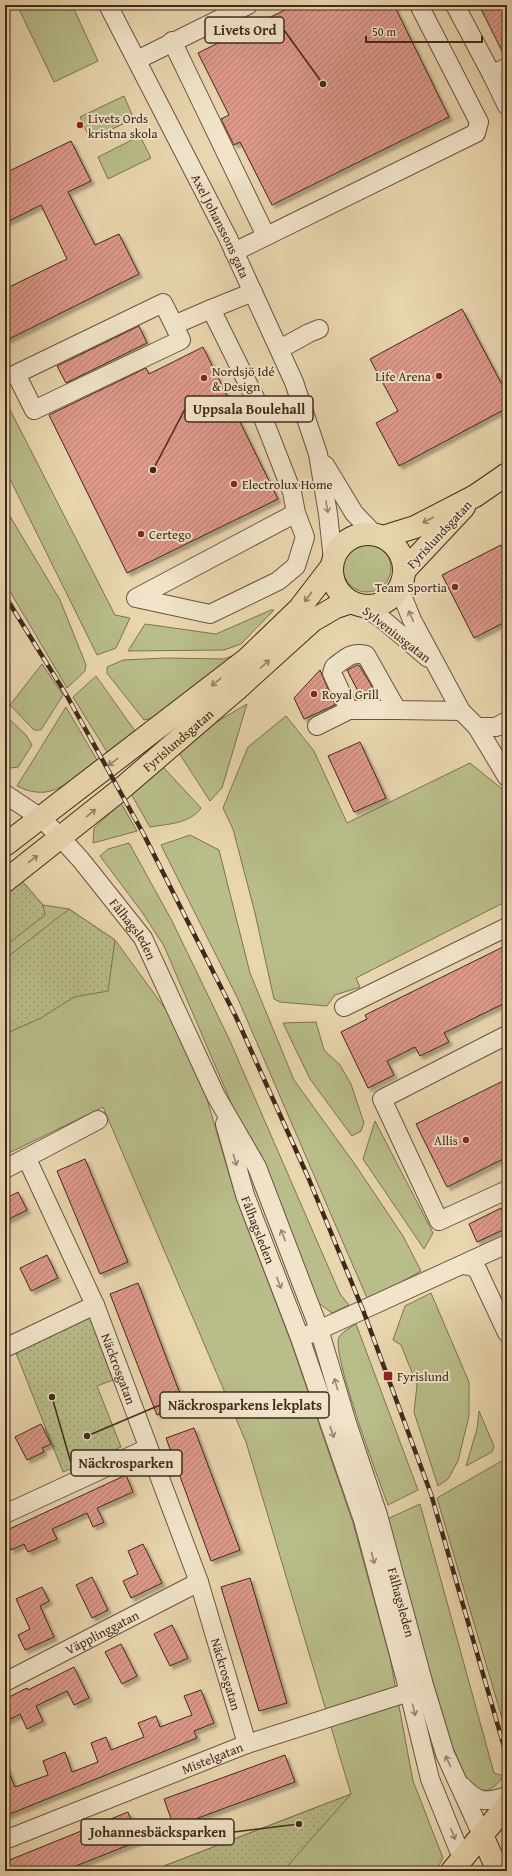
<svg xmlns="http://www.w3.org/2000/svg" width="512" height="1876" font-family="'Gentium Book Plus',serif">
<style>
.grass{fill:#b8bd89;stroke:#7c7352}
.park{fill:url(#park-dots);stroke:#7c7352}
.building{fill:url(#building-hatch);stroke:#40291b;filter:url(#shadow)}
.lines{fill:none;stroke-linecap:round;stroke-linejoin:round}
.minor-casing{stroke:#6a5440;stroke-width:20}
.major-casing{stroke:#40291b;stroke-width:24}
.minor{stroke:#f1e4ca;stroke-width:18}
.major{stroke:#e9d6ae;stroke-width:22}
.rail-casing{stroke:#40291b;stroke-width:4.5}
.rail{stroke:#f1e4ca;stroke-width:3;stroke-dasharray:9;stroke-linecap:butt}
.oneway{stroke:#988672}
.oneway2{stroke:#948064}
.poi-dot{fill:#8f2418;stroke:#f1e4ca;stroke-width:1.5}
.labels{text-anchor:middle;stroke-width:4;stroke-linejoin:round;paint-order:stroke}
.poi-label{font-size:13px;fill:#40291b;stroke:#f1e4ca;text-anchor:start}
.street-label{font-size:13px;fill:#40291b;stroke:#f1e4ca}
.leader{fill:none;stroke:#40291b;stroke-width:1.5}
.callout-dot{fill:#40291b;stroke:#f1e4ca;stroke-width:1.5}
.callout{fill:#f1e4ca;stroke:#40291b;stroke-width:1.5}
.callout-label{font-size:14px;text-anchor:middle;font-weight:bold;fill:#40291b}
</style>
<defs>
<pattern id="park-dots" width="8" height="8" patternUnits="userSpaceOnUse"><rect width="8" height="8" fill="#b8bd89"/><path d="M2 2h.1M6 6h.1" fill="none" stroke="#9fa276" stroke-width="1.8" stroke-linecap="round"/></pattern>
<pattern id="building-hatch" width="6" height="6" patternUnits="userSpaceOnUse"><rect width="6" height="6" fill="#de998b"/><path d="M-1 1l2-2M0 6l6-6M5 7l2-2" fill="none" stroke="#b57d71"/></pattern>
<filter id="shadow"><feDropShadow dx="3.5" dy="3.5" stdDeviation="1" flood-color="#0004"/></filter>
</defs>
<rect width="100%" height="100%" fill="#e9d6ae"/>
<filter id="stains"><feTurbulence type="fractalNoise" baseFrequency=".005" numOctaves="4"/><feColorMatrix values="0 0 0 0 .2 0 0 0 0 .09 0 0 0 0 .02 0 0 0 .5 -.17"/></filter>
<radialGradient id="worn" r=".72"><stop offset=".6" stop-color="#630" stop-opacity="0"/><stop offset="1" stop-color="#630" stop-opacity=".3"/></radialGradient>
<!-- grass -->
<path class="grass" d="M17,5H72L98,61L54,82Z
M124,96L134,119L90,139L80,117Z
M140,136L151,158L108,179L98,157Z
M5,400L115,615L130,618L116,648L97,655L9,477L5,468Z
M5,508L60,600L86,665L85,671L67,688L5,583Z
M343 568a24 24 0 1 1 48 0a24 24 0 1 1-48 0Z
M271,610H274L241,644L224,650L128,651L145,624L216,634Z
M245,651L158,717L144,720L107,673V667L123,660L166,658L224,659Z
M42,664L63,695L41,730H34L10,705Z
M96,676L135,731L107,752L73,697Z
M247,704L222,788L210,801L179,753L213,724Z
M66,707L97,760C69,780 53,804 17,786Z
M5,715L26,735L32,745L18,767L11,768L5,764Z
M286,716L314,751L347,823L470,763L507,793V901L356,978L360,987L335,995L327,1006L280,1002L274,999L255,913L233,829L223,808L248,747Z
M163,767L201,808C190,824 167,824 150,827L131,794Z
M121,803L137,831L93,843L94,828Z
M190,835L219,850L250,973L294,1080L354,1163L403,1236L421,1271L396,1285L367,1298L238,999L161,845Z
M129,843L172,921L230,1041L340,1294L349,1305L332,1313L316,1301L164,946L142,912L100,856L108,849Z
M22,881L43,905L69,909L115,940L169,1014L207,1099L236,1198L291,1342L353,1523L390,1658L413,1781L443,1858L436,1871H151L351,1794L246,1442L103,1107L5,1155V894Z
M316,1022L324,1050L340,1065L351,1084L364,1123L361,1131L352,1136L310,1079L283,1023Z
M375,1121L433,1233L424,1249L363,1159Z
M431,1293L469,1382V1416L458,1461L448,1479L438,1486L414,1412L417,1385L401,1345L393,1340L405,1306Z
M356,1324L418,1490L388,1505C379,1481 331,1353 339,1337C343,1331 350,1328 356,1324Z
M479,1411L494,1446L492,1452L466,1466L477,1429Z
M507,1458V1735L437,1498Z
M420,1504L494,1773L504,1776C491,1791 489,1793 470,1788L449,1738L385,1520Z"/>
<!-- park -->
<path class="park" d="M22,881L43,905L45,915L5,946V894Z
M69,909L115,940L108,991L74,997L41,1018L5,1034V959Z
M88,1313L113,1380L97,1386L121,1447L63,1472L14,1348Z
M351,1794L283,1871H151Z"/>
<!-- building -->
<path class="building" d="M295,5H394L449,117L272,205L240,142L234,145L221,119L229,115L198,53Z
M479,5H507V57H505Z
M71,141L91,181L68,192L95,245L119,234L139,274L5,341V289L67,259L41,205L5,223V173Z
M462,309L507,394V408L399,466L376,423L398,411L370,359Z
M139,326L147,343L66,383L57,366Z
M203,347L278,499L127,573L49,415L146,368L149,374Z
M501,545L507,557V621L474,638L442,575Z
M357,665H359L373,688L360,695L347,670Z
M320,670L335,705L304,719L294,698Z
M360,742L386,798L354,812L328,756Z
M507,945V1002L444,1033L449,1042L420,1056L415,1047L387,1061L394,1075L368,1088L341,1032L367,1019L365,1015Z
M507,1079V1157L447,1187L416,1124Z
M85,1159L128,1262L100,1274L57,1171Z
M18,1192L27,1210L5,1221V1199Z
M501,1208L507,1221V1228L477,1242L469,1224Z
M47,1255L58,1278L31,1291L20,1268Z
M138,1283L184,1404L157,1415L110,1294Z
M41,1424L51,1444L42,1448L44,1452L27,1460L15,1437Z
M194,1428L240,1550L211,1561L166,1438Z
M126,1475L133,1492L97,1508L104,1522L93,1527L87,1513L52,1529L57,1539L28,1552L24,1544L11,1550L5,1536V1531Z
M143,1544L162,1583L131,1598L123,1581L138,1574L128,1551Z
M92,1577L108,1610L92,1618L76,1585Z
M250,1578L287,1703L259,1711L221,1587Z
M42,1587L49,1601L40,1606L54,1637L25,1650L18,1635L30,1629L16,1599Z
M172,1625L188,1658L170,1666L154,1634Z
M121,1644L137,1676L122,1684L105,1652Z
M74,1667L89,1698L74,1705L67,1691L36,1706L43,1721L27,1729L20,1714L5,1722V1699L27,1688L28,1690Z
M201,1690L214,1723L194,1731L197,1738L5,1816V1763L15,1787L48,1775L43,1761L65,1752L72,1772L98,1762L91,1743L106,1737L111,1750L144,1737L138,1723L156,1716L160,1727L192,1715L184,1696Z
M285,1755L295,1782L174,1827L164,1799Z
M128,1812L139,1841L63,1871H11L7,1861Z"/>
<g class="lines">
<defs>
<g id="minor">
<path id="s1" d="M108,5L228,238L294,382L318,454L328,514L333,560"/>
<path d="M455,5L492,75"/>
<path d="M172,41L266,236"/>
<path d="M137,60L248,5"/>
<path d="M507,67L492,75L507,106"/>
<path d="M234,252L476,133L479,122L419,5"/>
<path d="M253,292L211,309L256,400L292,492L296,513L136,598L210,614L278,581L296,566L305,537L296,513"/>
<path d="M174,325L163,303L16,374L34,410L181,340L174,325L211,309"/>
<path d="M280,349L309,333L319,329"/>
<path d="M325,465L354,513L374,534"/>
<path d="M399,588L412,620L461,711L477,727H496L507,721"/>
<path d="M359,605L381,618L428,658"/>
<path d="M397,710H349L332,673L334,667C345,659 351,651 366,655L397,710L461,711"/>
<path d="M317,726L349,710"/>
<path d="M477,727L507,777"/>
<path id="s2" d="M5,794L41,818L61,838L81,860L143,938L216,1096L257,1167L319,1329L347,1423L378,1515L424,1685L445,1754L482,1835"/>
<path d="M344,1007L507,927"/>
<path d="M507,1035L382,1099L439,1221L507,1190"/>
<path id="s3" d="M225,1124L245,1195L300,1338L363,1520L409,1692L430,1779L462,1858"/>
<path id="s4" d="M27,1159L95,1305L199,1582L247,1744"/>
<path d="M5,1169L98,1120"/>
<path d="M462,1265L470,1266L477,1269L507,1333"/>
<path d="M310,1334L507,1244"/>
<path d="M5,1348L95,1305"/>
<path d="M5,1514L148,1448"/>
<path id="s5" d="M5,1682L199,1582"/>
<path d="M462,1786C478,1803 485,1803 507,1796"/>
<path id="s6" d="M5,1840L247,1744L409,1692L419,1687"/>
</g>
<g id="major">
<circle cx="368" cy="570" r="36"/>
<path d="M383,537L415,527L475,496L507,474"/>
<path d="M404,571L464,507"/>
<path d="M5,845L247,659L299,609L332,566"/>
<path id="s7" d="M5,881L120,790L236,690L312,621L336,607L351,602"/>
<path d="M482,1835L498,1871"/>
<path d="M452,1871L507,1805"/>
</g>
</defs>
<!-- minor casing -->
<use href="#minor" class="minor-casing"/>
<!-- major casing -->
<use href="#major" class="major-casing"/>
<!-- minor -->
<use href="#minor" class="minor"/>
<!-- major -->
<use href="#major" class="major"/>
<defs>
<path id="rail" d="M5,596L67,696L143,833L236,1017L308,1177L363,1310L431,1494L507,1757"/>
</defs>
<!-- rail casing -->
<use href="#rail" class="rail-casing"/>
<!-- rail -->
<use href="#rail" class="rail"/>
</g>
<!-- one-way arrows -->
<defs><path id="oneway-shaft" d="M-6 0H5M1.5-3L5.5 0L1.5 3" fill="none" stroke-width="1.6" stroke-linecap="round" stroke-linejoin="round"/></defs>
<g class="oneway">
<use href="#oneway-shaft" transform="translate(327 507) rotate(80)"/>
<use href="#oneway-shaft" transform="translate(411 616) rotate(-113)"/>
<use href="#oneway-shaft" transform="translate(235 1160) rotate(74)"/>
<use href="#oneway-shaft" transform="translate(283 1235) rotate(-111)"/>
<use href="#oneway-shaft" transform="translate(279 1283) rotate(69)"/>
<use href="#oneway-shaft" transform="translate(336 1384) rotate(-106)"/>
<use href="#oneway-shaft" transform="translate(332 1432) rotate(71)"/>
<use href="#oneway-shaft" transform="translate(373 1558) rotate(75)"/>
<use href="#oneway-shaft" transform="translate(414 1710) rotate(76)"/>
<use href="#oneway-shaft" transform="translate(448 1761) rotate(-115)"/>
<use href="#oneway-shaft" transform="translate(453 1834) rotate(68)"/>
</g>
<g class="oneway2">
<use href="#oneway-shaft" transform="translate(428 520) rotate(153)"/>
<use href="#oneway-shaft" transform="translate(308 597) rotate(127)"/>
<use href="#oneway-shaft" transform="translate(265 664) rotate(-42)"/>
<use href="#oneway-shaft" transform="translate(216 682) rotate(142)"/>
<use href="#oneway-shaft" transform="translate(113 762) rotate(142)"/>
<use href="#oneway-shaft" transform="translate(91 813) rotate(-39)"/>
<use href="#oneway-shaft" transform="translate(33 859) rotate(-37)"/>
</g>
<!-- markers -->
<g class="poi-dot">
<circle cx="80" cy="125" r="4"/>
<circle cx="439" cy="376" r="4"/>
<circle cx="204" cy="378" r="4"/>
<circle cx="234" cy="484" r="4"/>
<circle cx="141" cy="534" r="4"/>
<circle cx="455" cy="587" r="4"/>
<circle cx="314" cy="694" r="4"/>
<circle cx="466" cy="1140" r="4"/>
<rect x="383" y="1371" width="10" height="10" rx="2"/>
</g>
<g class="labels">
<!-- poi labels -->
<g class="poi-label">
<text x="88" y="123">Livets Ords<tspan x="88" dy="15">kristna skola</tspan></text>
<text x="212" y="376">Nordsjö Idé<tspan x="212" dy="15">&amp; Design</tspan></text>
<text x="431" y="381" text-anchor="end">Life Arena</text>
<text x="242" y="489">Electrolux Home</text>
<text x="149" y="539">Certego</text>
<text x="447" y="592" text-anchor="end">Team Sportia</text>
<text x="322" y="699">Royal Grill</text>
<text x="458" y="1145" text-anchor="end">Allis</text>
<text x="397" y="1381">Fyrislund</text>
</g>
<!-- street labels -->
<g class="street-label">
<text dy="5" stroke="none"><textPath href="#s1" startOffset="248">Axel Johanssons gata</textPath></text>
<text transform="translate(439 534) rotate(-47)" y="5">Fyrislundsgatan</text>
<text transform="translate(397 634) rotate(38)" y="5">Sylveniusgatan</text>
<text dy="5" stroke="none"><textPath href="#s7" startOffset="223">Fyrislundsgatan</textPath></text>
<text dy="5" stroke="none"><textPath href="#s2" startOffset="188">Fålhagsleden</textPath></text>
<text dy="5" stroke="none"><textPath href="#s3" startOffset="111">Fålhagsleden</textPath></text>
<text dy="5" stroke="none"><textPath href="#s4" startOffset="229">Näckrosgatan</textPath></text>
<text dy="5" stroke="none"><textPath href="#s2" startOffset="916">Fålhagsleden</textPath></text>
<text dy="5" stroke="none"><textPath href="#s5" startOffset="109">Väpplinggatan</textPath></text>
<text dy="5" stroke="none"><textPath href="#s4" startOffset="553">Näckrosgatan</textPath></text>
<text dy="5" stroke="none"><textPath href="#s6" startOffset="223">Mistelgatan</textPath></text>
</g>
</g>
<!-- callouts -->
<path class="leader" d="M323 84L284 30M153 470L185 409M87 1436L160 1405M52 1397L71 1463M299 1824L234 1832"/>
<g class="callout-dot">
<circle cx="323" cy="84" r="4"/>
<circle cx="153" cy="470" r="4"/>
<circle cx="87" cy="1436" r="4"/>
<circle cx="52" cy="1397" r="4"/>
<circle cx="299" cy="1824" r="4"/>
</g>
<g class="callout">
<rect x="205" y="17" width="79" height="26" rx="4"/>
<rect x="185" y="396" width="128" height="26" rx="4"/>
<rect x="160" y="1392" width="169" height="26" rx="4"/>
<rect x="71" y="1450" width="111" height="26" rx="4"/>
<rect x="81" y="1819" width="153" height="26" rx="4"/>
</g>
<g class="callout-label">
<text x="245" y="35">Livets Ord</text>
<text x="249" y="414">Uppsala Boulehall</text>
<text x="245" y="1410">Näckrosparkens lekplats</text>
<text x="126" y="1468">Näckrosparken</text>
<text x="158" y="1837">Johannesbäcksparken</text>
</g>
<!-- margin -->
<rect width="512" height="1876" fill="none" stroke="#e9d6ae" stroke-width="20"/>
<rect x="6" y="6" width="500" height="1864" fill="none" stroke="#40291b" stroke-width="2"/>
<rect x="10" y="10" width="492" height="1856" fill="none" stroke="#40291b"/>
<!-- scale -->
<path d="M366 36v6h116v-6" fill="none" stroke="#40291b" stroke-width="2"/>
<text x="372" y="36" font-size="12" fill="#40291b" stroke="#f1e4ca" stroke-width="3" paint-order="stroke">50 m</text>
<rect width="100%" height="100%" filter="url(#stains)"/>
<rect width="100%" height="100%" fill="url(#worn)"/>
</svg>
